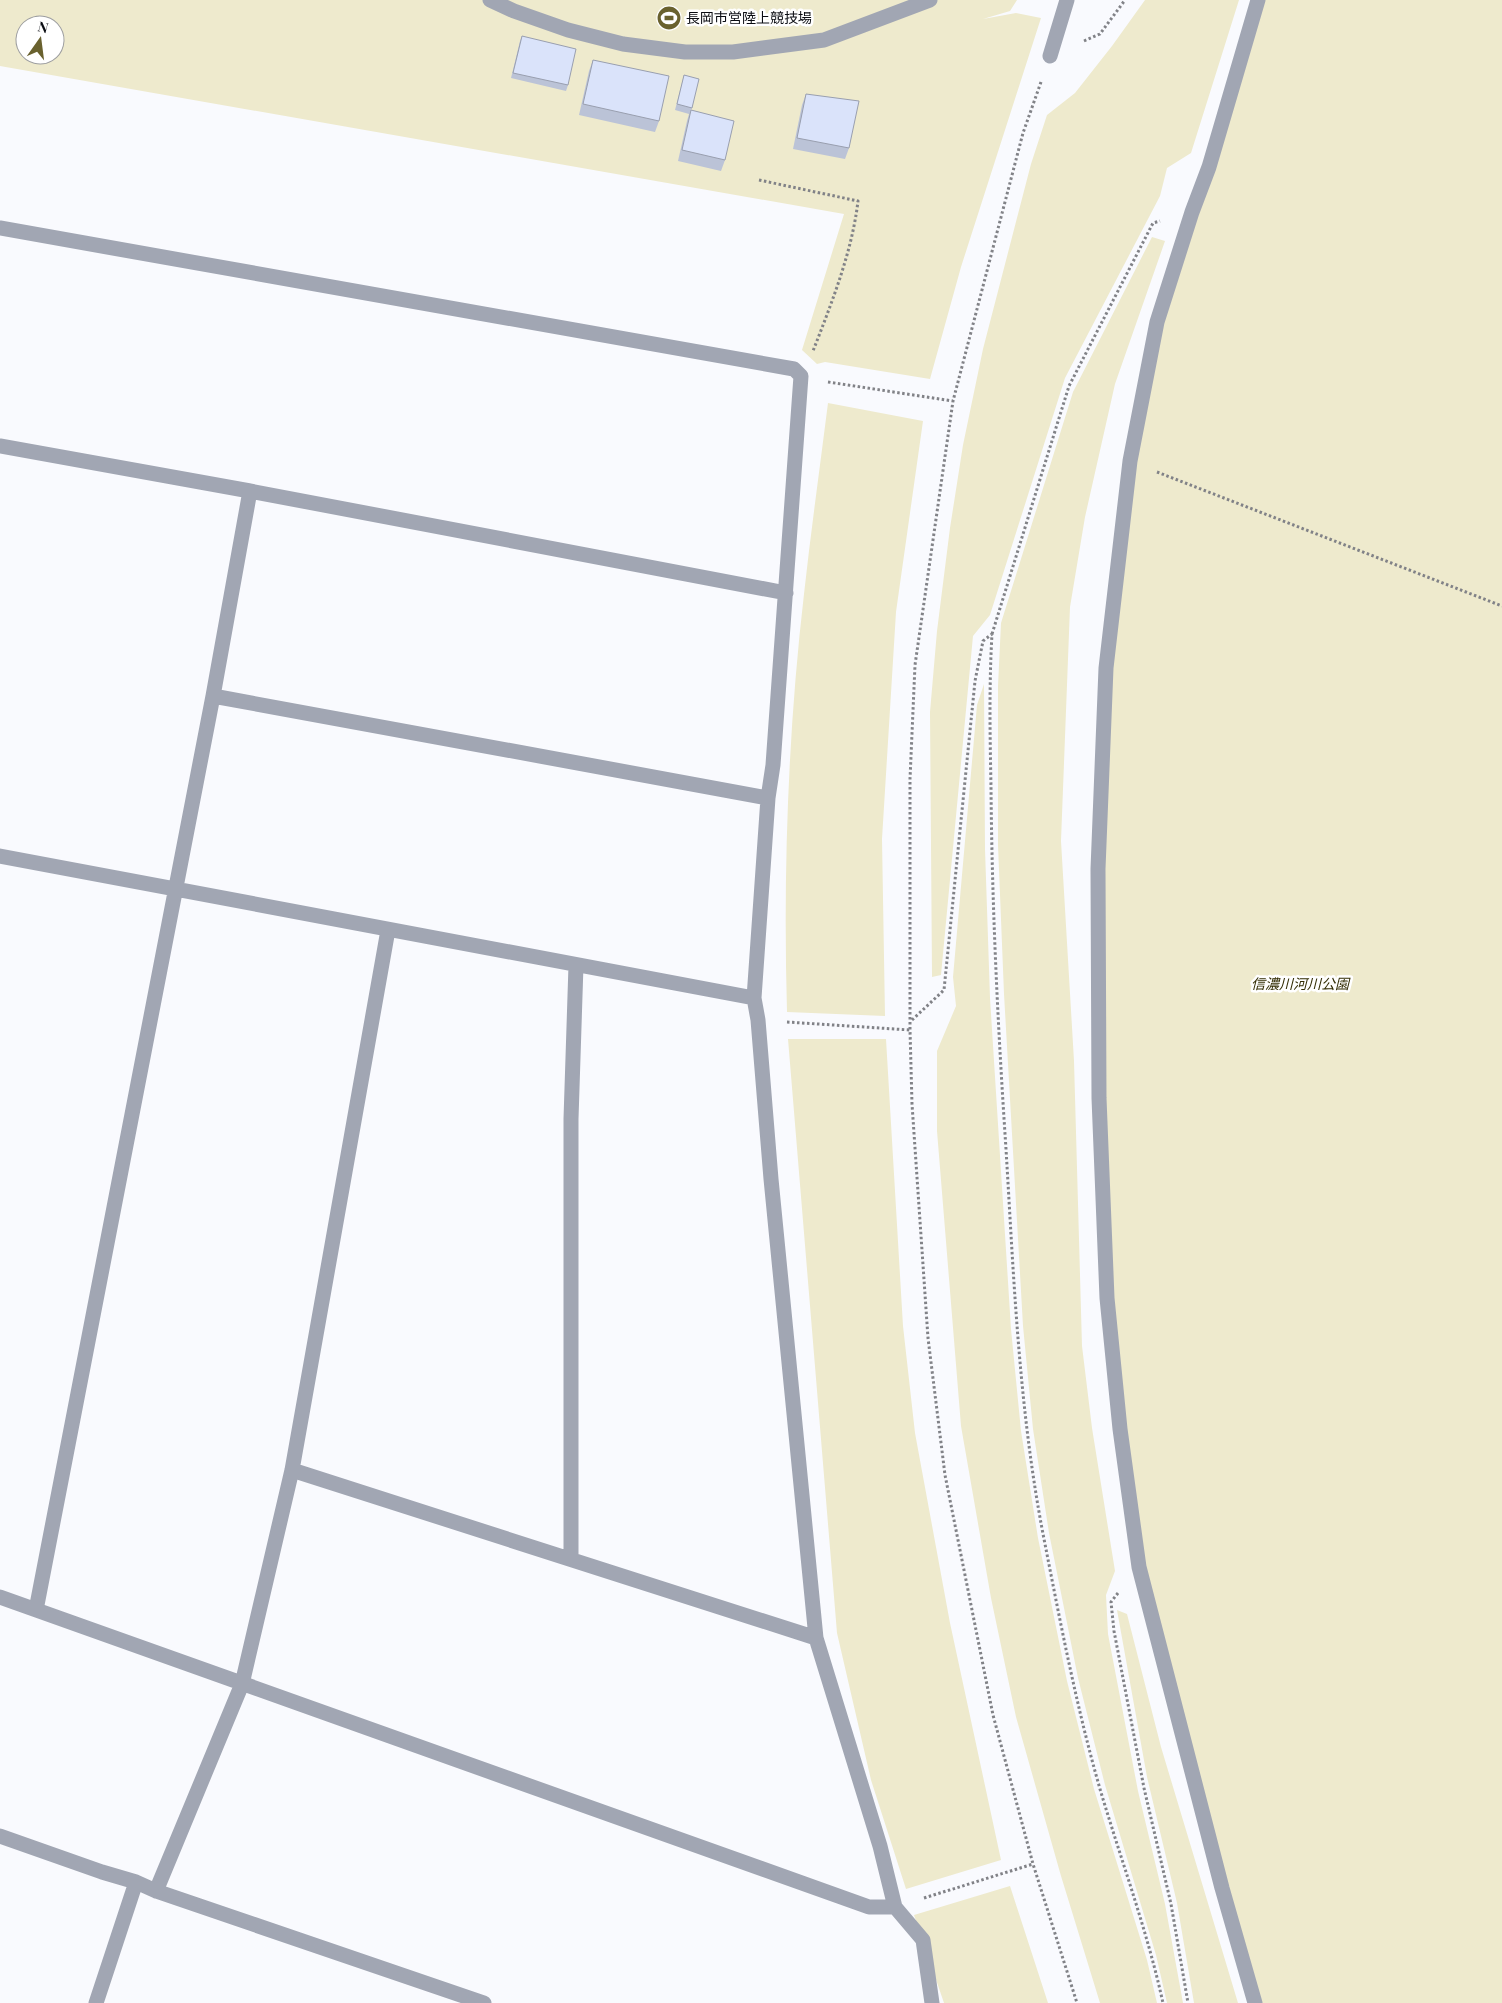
<svg xmlns="http://www.w3.org/2000/svg" width="1502" height="2003" font-family="'Playfair Display','Noto Sans JP',serif">
<style>
.green{fill:#eeeacd;fill-rule:evenodd}
.lines{fill:none;stroke-linecap:round;stroke-linejoin:round}
.path{stroke:#818287;stroke-width:3;stroke-dasharray:2.5 2.5;stroke-linecap:butt}
.minor{stroke:#a1a6b3;stroke-width:15}
.wall{fill:#bbc3d7}
.building{fill:#dae3fa;stroke:#999faf}
.labels{text-anchor:middle;stroke-width:5;stroke-linejoin:round;paint-order:stroke}
.poi-label{font-size:14px;fill:#0a0c12;stroke:#fff;text-anchor:start}
.park-label{font-size:14px;font-style:italic;fill:#322c03;stroke:#fff}
</style>
<rect width="100%" height="100%" fill="#f9fafe"/>
<!-- green -->
<path class="green" d="M0,0H1017L1010,11L983,19L1016,13L1041,18L961,267L930,379L825,362L817,364L802,350L844,214L0,66ZM25,25H55V55H25Z
M1145,0H1239L1191,153L1167,168L1160,196L1065,378L990,615L973,636L941,975L932,977L930,712L937,631L950,528L963,445L983,349L1031,164L1047,115L1075,93L1112,46Z
M1258,0H1502V2003H1255L1139,1567L1120,1429L1099,1098L1106,668L1157,322Z
M1152,237L1165,241L1115,384L1085,517L1070,607L1061,841L1074,1061L1082,1346L1092,1428L1115,1571L1106,1595L1108,1634L1138,1791L1165,1904L1183,2003H1167L1156,1955L1105,1785L1078,1678L1049,1533L1033,1429L1023,1326L1004,994L998,845V686L1001,623L1073,392Z
M828,403L923,421L896,612L882,839L885,1016L787,1012C783,874 788,731 804,594C811,530 820,467 828,403Z
M984,684L985,849L990,998L1011,1329L1021,1431L1038,1538L1067,1681L1094,1789L1147,1960L1157,2003H1100L1061,1876L1016,1717L991,1598L961,1426L937,1131V1051L956,1006L953,977L977,705Z
M788,1039H886L903,1326L915,1433L950,1623L1001,1860L906,1889L871,1780L837,1633Z
M1117,1610L1127,1614L1161,1747L1238,2003H1194L1177,1903L1147,1777Z
M1010,1886L1048,2003H944L914,1915Z"/>
<g class="lines">
<!-- path -->
<path class="path" d="M1084,41L1100,34L1125,0
M1041,82L1023,133L953,401L915,665L910,779V1030L912,1104L928,1338L945,1475L993,1715L1033,1864L1077,2003
M759,180L858,201C852,252 832,302 813,351
M828,382L953,401
M1157,472L1502,606
M992,634L1069,386L1153,223L1160,221
M912,1020L944,990L975,681L983,641L992,634C989,685 990,736 991,787C992,908 998,1029 1006,1149C1014,1281 1019,1414 1045,1544C1061,1626 1077,1709 1100,1789C1121,1860 1147,1930 1163,2003
M787,1022L910,1030
M1118,1593L1111,1602L1114,1631L1144,1788L1171,1904L1188,2003
M924,1898L1033,1864"/>
<!-- minor -->
<path class="minor" d="M490,0L514,11L568,30L623,44L685,52H733L824,40L930,0
M1050,56L1067,0
M0,228L794,369L801,376L773,765L768,798L754,998L758,1020L771,1179L816,1638L880,1846L895,1907L923,1940L932,2003
M0,446L250,491L786,593
M213,696L768,798
M0,856L754,998
M292,1470L816,1638
M571,1558V1119L576,965
M0,1597L869,1907H895
M36,1610L213,696L250,491
M0,1836L102,1872L136,1882L156,1891L484,2003
M156,1891L242,1684L292,1470L388,930
M96,2003L136,1882
M1255,2003L1222,1888L1139,1567L1120,1429L1107,1298L1099,1098L1098,869L1106,668L1130,461L1157,322L1192,212L1209,167L1258,0"/>
</g>
<!-- wall -->
<path class="wall" d="M522,36L568,85L566,91L511,78L520,41Z
M593,60L659,121L655,132L579,115L589,71Z
M684,75L692,108L691,110L725,160L721,171L678,161L687,121L689,114L675,110Z
M806,94L849,148L845,159L793,149L802,105Z"/>
<!-- building -->
<path class="building" d="M522,36L576,49L568,85L513,73Z
M593,60L669,76L659,121L583,104Z
M684,75L699,79L692,108L677,104Z
M806,94L859,101L849,148L797,138Z
M691,110L734,121L725,160L682,150Z"/>
<!-- icons -->
<defs>
<symbol id="stadium-disc" viewBox="-11 -11 22 22"><circle r="9.5" fill="#69612e" stroke="#fff"/><path d="M0-5a6.5 5 0 1 0 0 10a6.5 5 0 1 0 0-10ZM-3.5-1.8h7v3.6h-7Z" fill="#fff"/></symbol>
</defs>
<g fill-rule="evenodd">
<use href="#stadium-disc" x="655" y="4" width="28" height="28"/>
</g>
<g class="labels">
<!-- poi labels -->
<g class="poi-label">
<text x="686" y="23">長岡市営陸上競技場</text>
</g>
<!-- park labels -->
<g class="park-label">
<text x="1300" y="989">信濃川河川公園</text>
</g>
</g>
<!-- north arrow -->
<g transform="translate(40 40) rotate(14)"><circle r="24" fill="#ffffff" stroke="#9d9ea0"/>
<path d="M0-4L9 19L0 12L-9 19Z" fill="#69612e"/>
<text y="-8" font-size="14" font-weight="bold" text-anchor="middle" fill="#0a0c12">N</text>
</g>
</svg>
